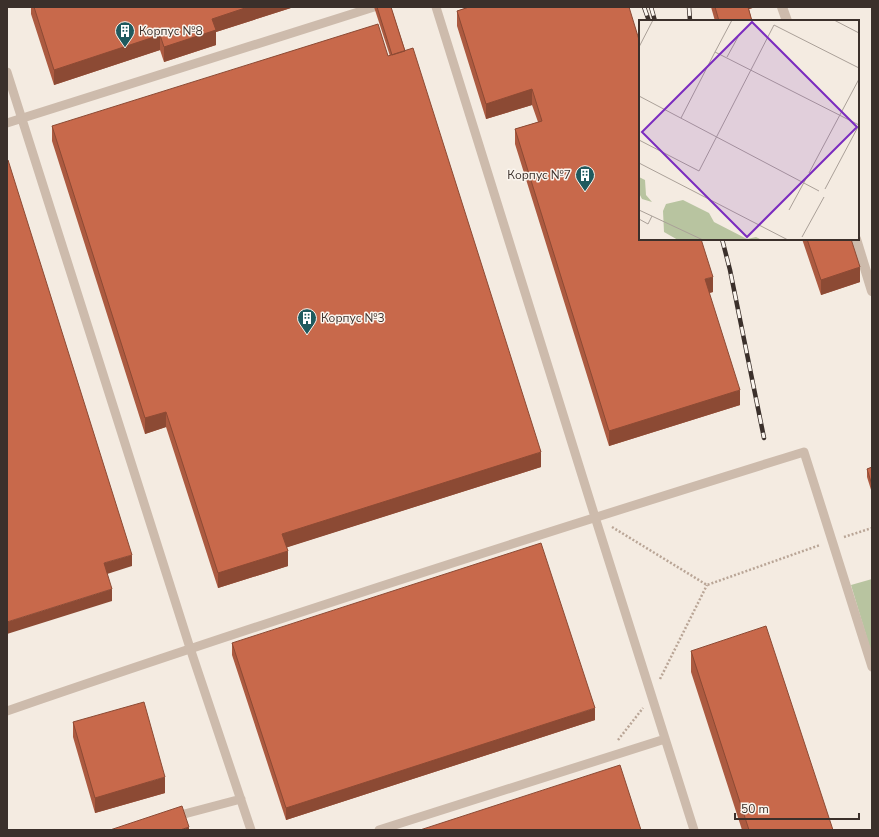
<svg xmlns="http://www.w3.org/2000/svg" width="879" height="837" font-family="'Nunito Sans',sans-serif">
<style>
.green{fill:#b8c4a0}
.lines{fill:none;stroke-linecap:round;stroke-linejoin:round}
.path{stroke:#b9a596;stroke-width:2.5;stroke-dasharray:2 2;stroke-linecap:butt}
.service{stroke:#cdbbac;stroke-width:9}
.tertiary{stroke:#cdbbac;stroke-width:10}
.rail-casing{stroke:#3b302b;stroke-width:4.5}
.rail{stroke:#fbf5ee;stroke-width:3;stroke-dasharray:9;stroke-linecap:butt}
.wall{fill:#ac5a40}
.shaded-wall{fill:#8c4a34}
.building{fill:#c8694b;stroke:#8c4a34}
.labels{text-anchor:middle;stroke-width:3;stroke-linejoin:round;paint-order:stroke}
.poi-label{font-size:12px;fill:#3b302b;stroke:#fbf5ee;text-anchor:start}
.inset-road{fill:none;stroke:#aaa098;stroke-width:1}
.view{fill:#7b2cbf;fill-opacity:0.15;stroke:#7b2cbf;stroke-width:2}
.inset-edge{fill:none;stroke:#3b302b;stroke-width:2}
</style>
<rect width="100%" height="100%" fill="#f4ebe1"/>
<!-- green -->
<path class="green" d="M872,579V655L851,585Z"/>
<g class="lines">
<!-- path -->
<path class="path" d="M612,527L707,585L820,545
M844,537L872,528
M660,679L707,585
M618,740L643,708"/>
<!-- service -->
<path class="service" d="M436,7L595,517L694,830
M7,72L190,648L251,830
M7,123L374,7
M7,711C271,620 537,535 804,452L872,667
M173,817L241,799
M379,830L665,739"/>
<!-- tertiary -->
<path class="tertiary" d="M782,7L787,21
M856,239L872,291"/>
<defs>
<path id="rail" d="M644,7L649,21
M651,7L655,21
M689,7L690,21
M722,239L730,270L764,438"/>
</defs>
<!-- rail casing -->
<use href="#rail" class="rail-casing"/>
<!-- rail -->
<use href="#rail" class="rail"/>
</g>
<!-- wall -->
<path class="wall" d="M31,7H294L216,32V45L164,62L160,50L54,85L31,14Z
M374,7H391L541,467L287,547L288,566L218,588L166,427L145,434L52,141V126L390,56Z
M469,7L713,292L709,293L740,405L609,446L515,144V129L538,122L532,105L486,119L457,26V11Z
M711,7H756L749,9L752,21H715Z
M802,239H851L860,282L821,295Z
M872,467V493L867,477V469Z
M232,643L595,720L286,820L232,655Z
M691,651L833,830H742L691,672Z
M73,722L165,793L95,813L73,737Z"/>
<!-- shaded-wall -->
<path class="shaded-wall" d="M248,7H294L216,32V45L164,62V47L212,19Z
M745,7H756L745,10Z
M160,35V50L54,85V70Z
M532,89V105L486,119V104Z
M860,267V282L821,295V280Z
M713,277V292L705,294V279Z
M740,390V405L609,446V431Z
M166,412V427L145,434V418Z
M541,452V467L282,549V534Z
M288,551V566L218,588V573Z
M132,555V566L104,575V563Z
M112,589V601L7,634V622Z
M595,708V720L286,820V808Z
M165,777V793L95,813V798Z
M189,827V830H180Z"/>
<!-- building -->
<path class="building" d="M34,7H248L212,19L216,30L164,47L160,35L54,70Z
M377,7H391L405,51L392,55Z
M469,7H629L640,43V239H701L713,277L705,279L740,390L609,431L515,129L542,121L532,89L486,104L457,11Z
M715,7H748L752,21H719Z
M378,24L388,56L413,48L541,452L282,534L288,551L218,573L166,412L145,418L52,126Z
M7,160H8L132,555L104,563L112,589L7,622Z
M807,239H851L860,267L821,280Z
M872,467V485L867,469Z
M541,543L595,708L286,808L232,643Z
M766,626L833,830H749L691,651Z
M144,702L165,777L95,798L73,722Z
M620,765L641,830H420Z
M182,806L189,827L180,830H110Z"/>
<!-- icons -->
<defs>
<symbol id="building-pin" viewBox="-11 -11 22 30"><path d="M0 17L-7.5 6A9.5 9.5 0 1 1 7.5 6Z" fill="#1f5a5e" stroke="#fbf5ee"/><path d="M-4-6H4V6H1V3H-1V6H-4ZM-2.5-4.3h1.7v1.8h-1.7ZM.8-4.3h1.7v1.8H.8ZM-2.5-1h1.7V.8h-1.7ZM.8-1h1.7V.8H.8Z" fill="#fff"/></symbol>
</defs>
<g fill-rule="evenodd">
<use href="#building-pin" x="114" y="20" width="22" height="30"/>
<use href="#building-pin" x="574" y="164" width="22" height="30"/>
<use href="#building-pin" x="296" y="307" width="22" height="30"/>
</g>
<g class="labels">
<!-- poi labels -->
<g class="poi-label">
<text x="139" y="35">Корпус №8</text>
<text x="571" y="179" text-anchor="end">Корпус №7</text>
<text x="321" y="322">Корпус №3</text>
</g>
</g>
<!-- overview -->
<g transform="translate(639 20)">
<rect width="220" height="220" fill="#f4ebe1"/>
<path d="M0,157L6,160L7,175L13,182L3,179L0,173ZM44,180L70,193L75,202L108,219L117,217L123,220H39L25,212L24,191L27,184Z" fill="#b8c4a0"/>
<path class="inset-road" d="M93,0L76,32L220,105M195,0L220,13M0,27L14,0M88,37L99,17M0,76L180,171M42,98L76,32M0,120L60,151L135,5L220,48M0,143L149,220M170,153L220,59M186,169L220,105M0,190L64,220M150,190L169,155M0,199L9,204L13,196M163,217L185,177"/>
<path class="view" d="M113,2L218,107L108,217L3,112Z"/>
<rect width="220" height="220" class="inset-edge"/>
</g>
<!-- border -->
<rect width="879" height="837" fill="none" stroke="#3b302b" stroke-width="16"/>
<!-- scale -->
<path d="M735 813v6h124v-6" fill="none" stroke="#3b302b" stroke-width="2"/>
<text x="741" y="813" font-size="12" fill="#3b302b" stroke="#fbf5ee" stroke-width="3" paint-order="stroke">50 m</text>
</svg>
